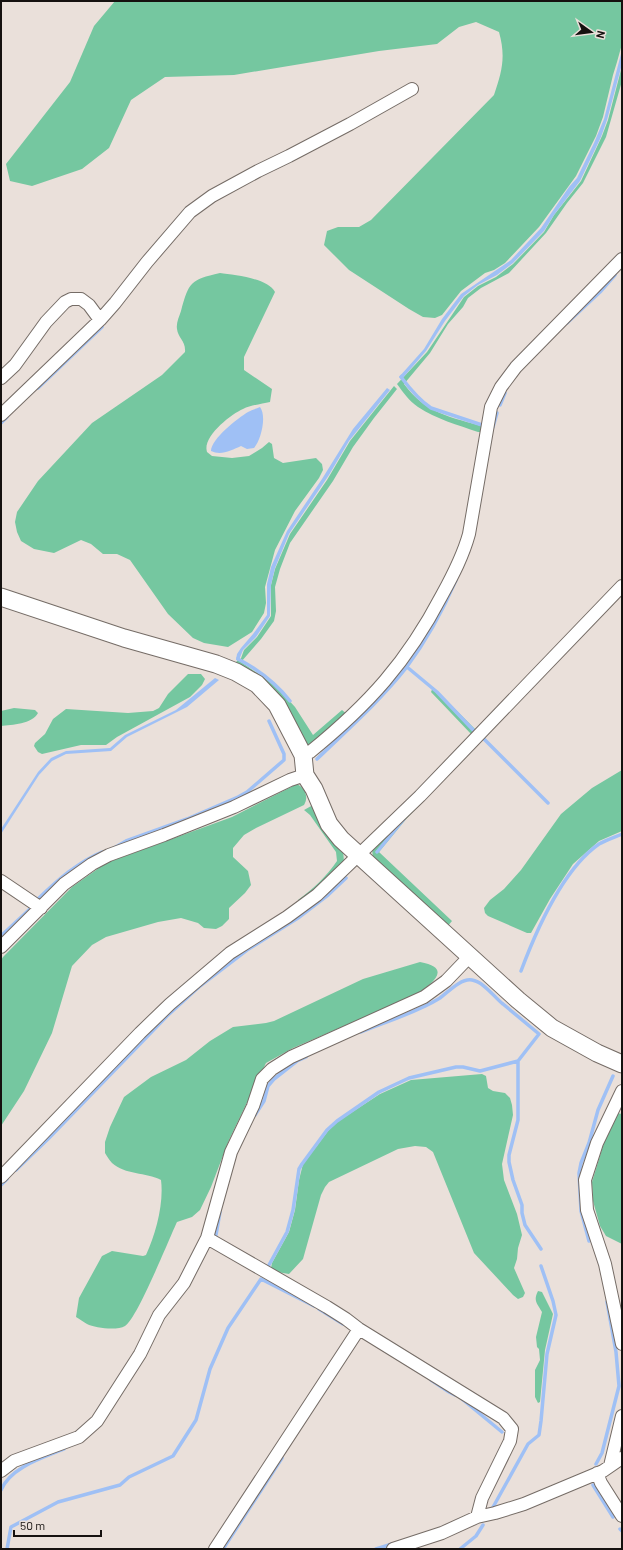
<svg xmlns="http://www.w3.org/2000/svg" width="623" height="1550" font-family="Barlow,sans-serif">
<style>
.green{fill:#75c7a0}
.water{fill:#9fc0f5}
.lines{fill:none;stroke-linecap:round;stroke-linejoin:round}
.stream{stroke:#9fc0f5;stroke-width:3.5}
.street-casing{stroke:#756c66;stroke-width:14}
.secondary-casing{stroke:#756c66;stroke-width:19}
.street{stroke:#fff;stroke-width:12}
.secondary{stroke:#fff;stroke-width:17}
</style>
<rect width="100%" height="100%" fill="#eae0da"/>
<!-- green -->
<path class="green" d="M115,1H622V44L617,62L613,75L603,117L596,136L576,176L539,227L505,263L494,270L485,273L461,291L442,315L435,318L423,317L409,309L349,270L324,245L327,231L338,227H359L371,220L494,95C502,71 506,57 499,32L476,22L459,27L437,44L379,51L234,75L165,77L131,100L109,148L82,169L32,186L10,181L6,164L70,82L94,26Z
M622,66V81L606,137L583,183L567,203L546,233L509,273L481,288L468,298L463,307L448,324L430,353L404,384C426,414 451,417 485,427L481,432H478C458,425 436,419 418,407C409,401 403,392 397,384L427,352L464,297L478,286L496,277L513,264L544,232L554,215L581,181L602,136L608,120Z
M220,273C234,275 268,278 275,292L244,357V370L272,389L270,402C262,404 251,405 243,409C231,414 202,437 207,452L212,456L232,458L249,456L262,448L269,442L272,444L274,458L283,463L316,458L322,464L323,470L319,478L295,511L275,550L265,587L266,603L264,613L252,632L228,647L204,643L193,638L168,614L130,560L117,554H103L91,544L81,540L54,553L34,549L21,541L17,532L15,522L17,512L38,481L92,423L162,375L185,352C186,341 178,338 177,329C176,323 179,317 181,311C189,282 190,280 220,273Z
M394,386L397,389L374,418L353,447L333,481L290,543L280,569L275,587L276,611L274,621L261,639L241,662L275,685L295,707L313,735L342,710L349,716L315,747L304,746L233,665L238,660L240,661L244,650L257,637L271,616V585L275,569L290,534L327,480L350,441Z
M188,674H201L205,679L202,685L190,697L117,737L106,745H81L42,754L38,752L34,746L35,743L45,734L53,719L66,709L128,713L153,711L159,708L168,694Z
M433,687L478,732L473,735L471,734L431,692Z
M14,708L35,710L38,713C32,724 12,725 1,726V711Z
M475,744L478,745L407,818L379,852L452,921L447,927L373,859L372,848Z
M622,770V831L599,841L573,864L550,899L531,933H527L488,916L485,913L484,908L490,900L504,889L521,870L561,814L592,788Z
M297,784C305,788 309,797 304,805L256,828L244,835L233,848V857L248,871L251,885L245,893L229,908V919L222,926L216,929L204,928L198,923L181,918L158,922L106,937L92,945L72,966L52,1033L24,1091L1,1126V960L3,957L72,887L106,863L232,817Z
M313,805L343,850L344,862L301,904L298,900C312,890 327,876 337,861L336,852L310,815L304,810Z
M420,962C454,968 431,984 416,995L293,1048L266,1063L229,1140L211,1187L200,1210L192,1217L177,1222C169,1239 137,1319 125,1326C117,1331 95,1328 87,1324C83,1322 80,1319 76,1317L79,1298L102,1256L112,1251L143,1256L146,1255C156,1233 164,1203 161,1180C146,1172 125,1175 112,1163C109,1160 107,1156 105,1153V1142L110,1127L124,1097L151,1077L186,1060L210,1041L233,1027L266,1023L274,1021L363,979Z
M482,1074L486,1076L488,1088L493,1091L505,1093L510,1098L512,1105L513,1115L502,1164L504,1180L517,1214L522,1235L518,1248L517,1259L514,1268L525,1293L523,1297L518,1299L513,1295L474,1253L433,1152L426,1147L415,1146L398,1149L329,1182L325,1187L321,1195L303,1259L289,1274L277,1272L271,1268L272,1263L289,1232L295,1210L299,1180L303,1164L328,1131L337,1122L380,1094L411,1080Z
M617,1113L622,1114V1244L606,1236L600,1226L593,1201L592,1182L611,1120Z
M538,1291L542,1292L553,1314L545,1350L540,1402L538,1403L535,1397V1370L540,1360L539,1349L537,1347L536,1337L542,1312C537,1303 533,1301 538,1291Z"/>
<!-- water -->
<path class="water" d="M622,50V64L607,120L601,137L580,181L554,215L544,231L513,263L497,275L478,285L464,296L445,321L426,351L402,379L399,377L424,349L442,319L461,294L511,260L541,228L569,187L577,178L594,143L604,119Z
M387,388L390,390L349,441L329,475L289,534L275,568L271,585L270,616L256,637L243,650L239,660H236L237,654L241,648L253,634L267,615V584L271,567L287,531L322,479L353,429Z
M260,407C267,416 261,440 254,448L247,449L241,446C232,450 221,456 211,451C211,439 238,418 248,412C251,410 256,409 260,407Z
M215,678L219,680L187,707L127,737L111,751L66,754L52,761L39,775L1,834V829L38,772L51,758L66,751L110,748L125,735L176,710Z"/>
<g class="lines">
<!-- stream -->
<path class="stream" d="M567,323L600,292L615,275
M402,376L401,377C410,389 419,400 431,408L485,426
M38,388L102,327
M500,405L505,393
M1,423L7,417
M493,427L497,413
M238,658V659C259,670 275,682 290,701
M407,667L437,692L476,733
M482,737L548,803
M317,759C347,730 380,701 406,668C426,641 443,610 456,580
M114,848L126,841L187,819L238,797L247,792L284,760V754L269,721
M377,852L404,819
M39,898C58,880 78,862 102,852
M1,936L31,908
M521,971C536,931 563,869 599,844C606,840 615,837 622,834
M361,1032C387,1021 416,1013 440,998C448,992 461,978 472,980C484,982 494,997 503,1004C515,1014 527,1024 539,1034L518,1061V1120L509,1155V1162L513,1180L522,1205V1213L525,1225L541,1249
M255,1115L264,1101L268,1086L274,1079L297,1061L306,1057
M16,1170L49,1138L167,1016L200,986L247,950L298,918L328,895L346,878
M1,1185L7,1179
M216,1235L220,1212
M589,1241L581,1211L579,1173L581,1163L589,1143L598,1110L613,1076
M269,1265L287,1232L293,1210L299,1169L302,1164L327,1130L337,1121L379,1092L409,1078L456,1067H463L480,1071L518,1061
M319,1309L343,1324
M431,1380L449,1392L455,1395
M462,1399L502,1432
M596,1464L602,1453L619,1386L616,1352L607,1302
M593,1485L613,1517
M1,1490C11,1467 42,1458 64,1449
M492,1509L528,1444L539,1435L541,1421L547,1354L556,1315L553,1301L541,1266
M620,1529L622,1531
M7,1549L11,1527L58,1502L120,1485L129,1477L173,1456L196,1420L210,1369L228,1328L261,1279L314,1306
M223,1549L282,1458
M376,1549L392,1544
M460,1549L476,1536L483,1525"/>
<defs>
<path id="street" d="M1,378L15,365L46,322L65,302L71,299H81L89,305L100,320
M1,415L100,320L115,303L147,262L190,212L212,196L258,171L289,156L350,124L412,89
M303,755L310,752C369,704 407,662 442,595C453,575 463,556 469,534L491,407L501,387L516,367L622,259
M1,881L41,908
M1,947L64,884L92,864L109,855L164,835L234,807L290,780L305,775
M622,1091L597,1143L585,1180L587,1210L605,1264L622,1344
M1,1177L140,1033L170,1004L230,953L287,917L317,895L420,796L622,586
M207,1238L327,1307L346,1319L359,1329L503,1418L512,1429L510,1441L482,1498L477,1517
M610,1466L622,1416
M1,1471L14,1461L79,1437L97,1421L140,1354L159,1315L184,1283L207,1238L231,1152L253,1106L262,1079L272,1069L291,1057L424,997L446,981L470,956
M597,1473L601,1483L622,1516
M215,1549L359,1329
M393,1549L442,1533L477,1517L495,1513L524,1504L603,1471L622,1458"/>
<path id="secondary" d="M1,597L124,638L216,664L236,672L257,684L277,705L303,755L305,775L314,789L329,824L341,839L518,1000L552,1028L597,1053L622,1064"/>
</defs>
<!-- street casing -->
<use href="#street" class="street-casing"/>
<!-- secondary casing -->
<use href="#secondary" class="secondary-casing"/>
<!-- street -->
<use href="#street" class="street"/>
<!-- secondary -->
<use href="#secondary" class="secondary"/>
</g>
<!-- border -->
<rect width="623" height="1550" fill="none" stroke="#15110f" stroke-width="4"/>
<!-- north arrow -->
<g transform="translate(591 32) rotate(104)" stroke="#eae0da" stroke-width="3" paint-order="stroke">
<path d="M0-3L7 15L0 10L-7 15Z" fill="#15110f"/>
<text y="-6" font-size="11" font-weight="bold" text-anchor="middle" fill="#15110f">N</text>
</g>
<!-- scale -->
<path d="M14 1530v6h87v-6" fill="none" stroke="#15110f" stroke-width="2"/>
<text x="20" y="1530" font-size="12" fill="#15110f" stroke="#eae0da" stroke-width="3" paint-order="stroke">50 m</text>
</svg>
